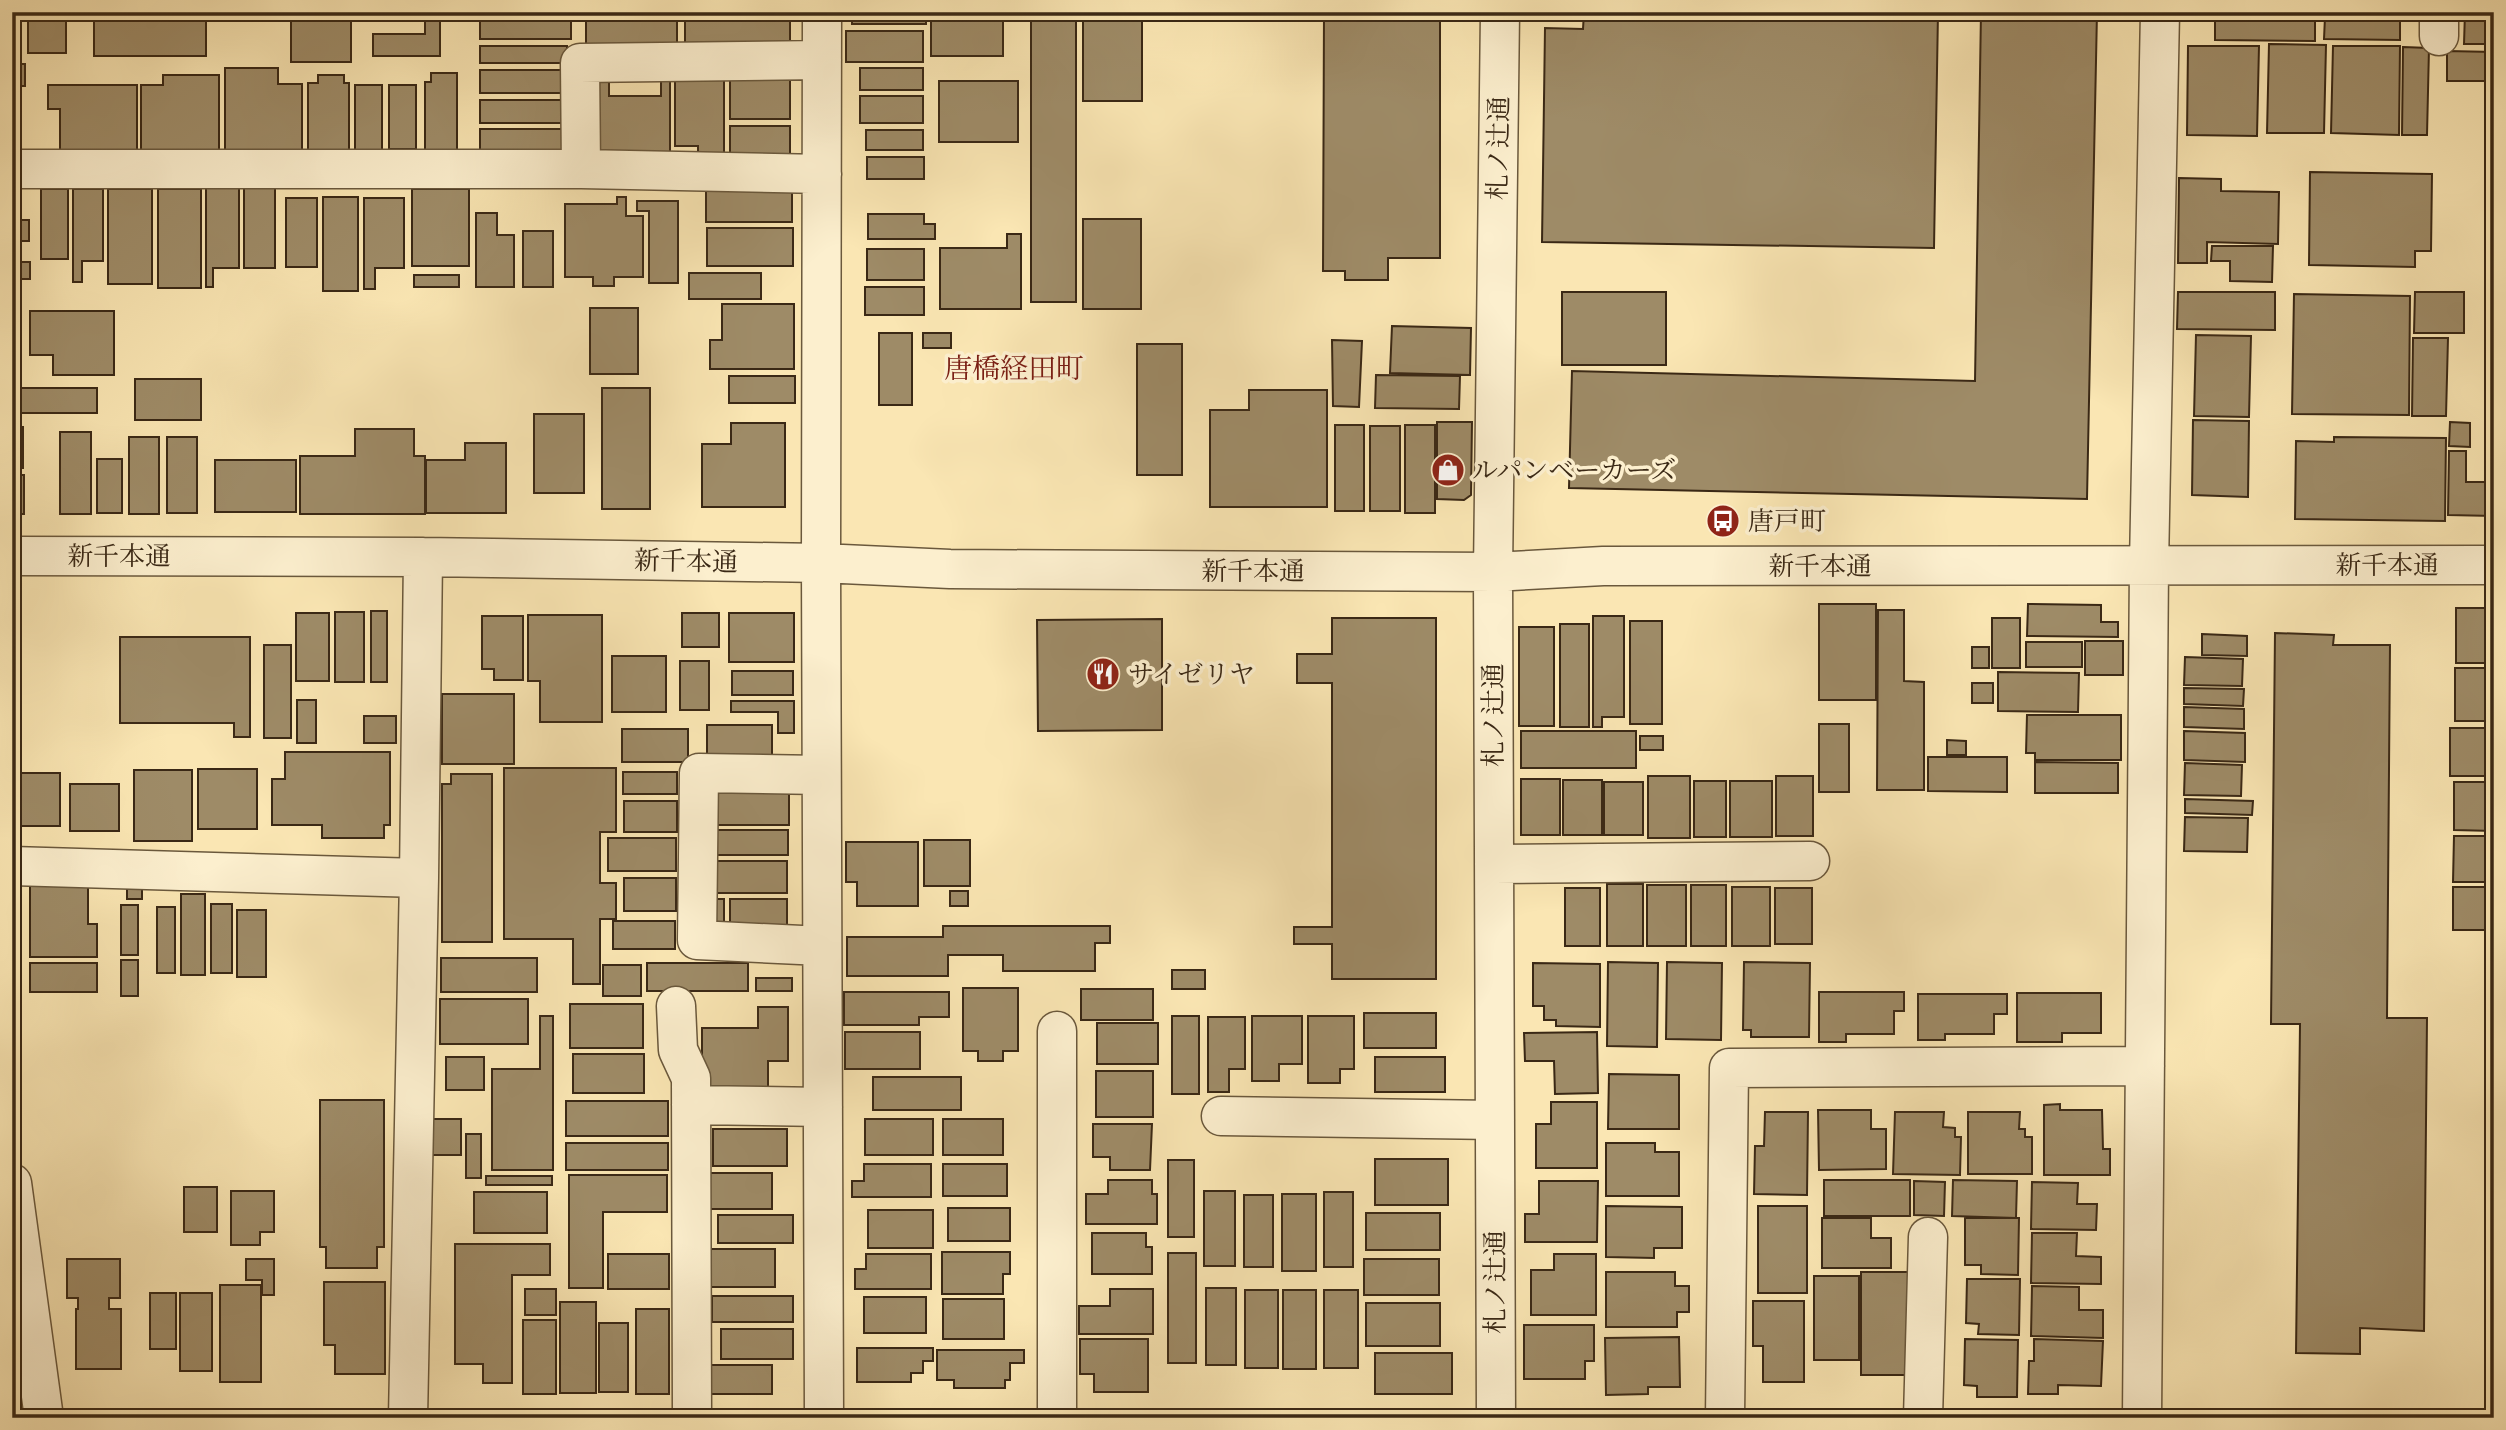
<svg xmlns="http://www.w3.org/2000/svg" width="2506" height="1430" font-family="'Libre Bodoni','Noto Serif JP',serif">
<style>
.building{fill:#9e8b67;stroke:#3a2815;stroke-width:2}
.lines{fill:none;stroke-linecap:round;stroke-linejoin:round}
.minor-casing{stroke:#6a583c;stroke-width:41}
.minor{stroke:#fcefce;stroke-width:38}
.labels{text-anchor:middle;stroke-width:7;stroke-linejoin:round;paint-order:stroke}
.street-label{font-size:26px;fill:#3a2815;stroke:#fcefce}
.poi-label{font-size:26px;fill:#3a2815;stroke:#fcefce;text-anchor:start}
.neighbourhood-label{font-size:28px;fill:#7a1f14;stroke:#fcefce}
</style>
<rect width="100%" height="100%" fill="#fae6b3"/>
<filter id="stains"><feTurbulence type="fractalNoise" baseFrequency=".00286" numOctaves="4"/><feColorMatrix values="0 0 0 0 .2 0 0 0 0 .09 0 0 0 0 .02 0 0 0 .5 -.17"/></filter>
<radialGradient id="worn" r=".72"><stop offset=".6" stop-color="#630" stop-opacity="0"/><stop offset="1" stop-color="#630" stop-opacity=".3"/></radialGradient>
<!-- building -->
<path class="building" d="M28,12H66V53H28Z
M94,12H206V56H94Z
M291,12H351V62H291Z
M480,12H580V14H480Z
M586,12H677V47H586Z
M685,12H790V48H685Z
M852,12H926V24H852Z
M931,12H1003V56H931Z
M1324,12H1440V258H1388V280H1345V271H1323Z
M1584,12H1938L1934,248L1542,242L1545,28L1583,29Z
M1981,12H2097L2087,499L1569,488L1572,371L1975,381Z
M2243,12H2284V18H2315V41L2215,40V17H2243Z
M2338,12H2400V40L2324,39L2325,17H2337Z
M2465,12H2494V44H2464Z
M1083,17H1142V101H1083Z
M480,20H571V39H480Z
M425,21H440V56H373V34H425Z
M1031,21H1076V302H1031Z
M846,31H923V62H846Z
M2269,44L2326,45L2324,133H2267Z
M480,46H567V63H480Z
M2188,46H2259L2257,136L2187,135Z
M2333,46H2400L2399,135L2331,133Z
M2403,47L2429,48L2427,135H2402Z
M2447,51L2494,52V81H2447Z
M12,64H25V86H12Z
M225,68H278V84H302V150H225Z
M860,68H923V90H860Z
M480,70H567V93H480Z
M431,73H457V150H425V82H431Z
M675,73H724V156H698V146H675Z
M730,73H790V119H730Z
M163,75H219V150H141V85H163Z
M318,75H344V83H349V151H308V83H318Z
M599,75H609V96H661V75H670V156H599Z
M939,81H1018V142H939Z
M48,85H137V150H60V109H48Z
M355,85H382V150H355Z
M389,85H416V149H389Z
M860,96H923V123H860Z
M480,100H567V123H480Z
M730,126H790V156H730Z
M480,129H562V153H480Z
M866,130H923V150H866Z
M867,157H924V179H867Z
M2310,172L2432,174L2431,251H2415V267L2309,265Z
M2179,178L2221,179V191L2279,192L2278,244L2207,242V263H2178Z
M206,188H239V268H213V287H206Z
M244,188H275V268H244Z
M706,188H792V222H706Z
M41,189H68V259H41Z
M73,189H103V261H82V282H73Z
M108,189H152V284H108Z
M158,189H201V288H158Z
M412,189H469V266H412Z
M323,197H358V291H323Z
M617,197H626V216H643V277H614V286H593V277H565V204H617Z
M286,198H317V267H286Z
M364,198H404V268H375V289H364Z
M637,201H678V283H649V211H637Z
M476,213H497V235H514V287H476Z
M868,214H924V224H935V239H868Z
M1083,219H1141V309H1083Z
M12,220H29V241H12Z
M707,228H793V266H707Z
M523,231H553V287H523Z
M1007,234H1021V309H940V248H1007Z
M2212,246H2273L2272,282L2230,281V261H2211Z
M867,249H924V280H867Z
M12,262H30V279H12Z
M689,273H761V299H689Z
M414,275H459V287H414Z
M865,287H924V315H865Z
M1562,292H1666V365H1562Z
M2178,292H2275V330L2177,329Z
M2415,292H2464V333H2414Z
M2294,294L2410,296L2409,415L2292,414Z
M722,304H794V369H710V340H722Z
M590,308H638V374H590Z
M30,311H114V375H53V355H30Z
M1392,326L1471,328L1470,375L1390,373Z
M879,333H912V405H879Z
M923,333H951V348H923Z
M2196,335L2251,336L2249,417L2194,416Z
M2413,338H2448L2446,416H2412Z
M1332,340L1362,341L1359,407L1333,406Z
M1137,344H1182V475H1137Z
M1376,375L1460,376L1459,409L1375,408Z
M729,376H795V403H729Z
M135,379H201V420H135Z
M12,388H97V413H12Z
M602,388H650V509H602Z
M1249,390H1327V507H1210V410H1249Z
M534,414H584V493H534Z
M2193,420L2249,421L2248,497L2192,495Z
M1437,422H1472L1471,495L1464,500L1437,499Z
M2450,422L2470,423V447L2449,446Z
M731,423H785V507H702V444H731Z
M1335,425H1364V511H1335Z
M1405,425H1435V513H1405Z
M1370,426H1400V511H1370Z
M12,427H23V468H12Z
M355,429H414V456H425V514H300V456H355Z
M60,432H91V514H60Z
M129,437H159V514H129Z
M167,437H197V513H167Z
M2334,437L2446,438L2445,521L2295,519L2296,441L2334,442Z
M465,443H506V513H426V460H465Z
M2449,451H2466V482H2494V516L2448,515Z
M97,459H122V513H97Z
M215,460H296V512H215Z
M12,475H24V514H12Z
M1819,604H1876V700H1819Z
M2028,604L2101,605V622H2118V637L2027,636Z
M2456,608H2494V663H2456Z
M1878,610H1904V681L1924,682V790H1877Z
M371,611H387V682H371Z
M335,612H364V682H335Z
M296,613H329V681H296Z
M682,613H719V647H682Z
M729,613H794V662H729Z
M528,615H602V722H540V681H528Z
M482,616H523V680H494V669H482Z
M1593,616H1624V717H1602V727H1593Z
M1332,618H1436V979H1332V944H1294V927H1332V683H1297V654H1332Z
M1992,618H2020V668H1992Z
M1162,619V730L1038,731L1037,620Z
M1630,621H1662V724H1630Z
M1560,624H1589V727H1560Z
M1519,627H1554V726H1519Z
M2275,633L2334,635L2333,645H2390L2387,1018H2427L2424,1331L2360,1328V1354L2296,1353L2300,1024H2271Z
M2202,634L2247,636V656L2202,655Z
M120,637H250V737H234V723H120Z
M2085,641H2123V675H2085Z
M2026,642H2082V667H2026Z
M264,645H291V738H264Z
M1972,647H1989V668H1972Z
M612,656H666V712H612Z
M2185,657L2243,659L2242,686L2184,685Z
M680,661H709V710H680Z
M2455,668H2494V721H2455Z
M732,671H793V695H732Z
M1998,672L2079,673L2078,712L1998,711Z
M1972,683H1993V703H1972Z
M2184,688L2244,689L2243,706L2184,704Z
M442,694H514V764H442Z
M297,700H316V743H297Z
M731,701H794V733H778V712H731Z
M2184,707L2244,709V729L2184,727Z
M2027,715H2121V760H2035V753H2026Z
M364,716H396V743H364Z
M1819,724H1849V792H1819Z
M707,725H772V755H707Z
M2450,728H2494V776H2450Z
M622,729H688V762H622Z
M1521,731H1636V768H1521Z
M2184,731L2245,733V762L2184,760Z
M1640,736H1663V750H1640Z
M1947,740L1966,741V755H1947Z
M285,752H390V825H384V838H322V825H272V779H285Z
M1928,757H2007V792L1928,791Z
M2035,762L2118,763V793H2035Z
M2185,763L2242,765L2241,796L2184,795Z
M504,768H616V832H600V883H616V919H600V984H573V939H504Z
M198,769H257V829H198Z
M134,770H192V841H134Z
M623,772H677V794H623Z
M12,773H60V826H12Z
M451,774H492V942H442V784H451Z
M1648,776H1690V838H1648Z
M1776,776H1813V836H1776Z
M1521,779H1560V835H1521Z
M1563,780H1602V835H1563Z
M1694,781H1726V837H1694Z
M1730,781H1772V837H1730Z
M1604,782H1643V835H1604Z
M2454,782H2494V831L2454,830Z
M70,784H119V831H70Z
M712,791H789V825H712Z
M2185,799L2253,801L2252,815L2185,813Z
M624,801H677V832H624Z
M2185,817L2248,818L2247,852L2184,851Z
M714,830H788V855H714Z
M2454,836H2494V882H2453Z
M608,838H676V871H608Z
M924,840H970V886H924Z
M846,842H918V906H857V882H846Z
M713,861H787V893H713Z
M624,878H676V911H624Z
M1607,884H1643V946H1607Z
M30,885H88V924H97V957H30Z
M127,885H142V899H127Z
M1647,885H1686V946H1647Z
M1691,885H1726V946H1691Z
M1732,887H1770V946H1732Z
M2453,887H2494V930H2453Z
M1565,888H1600V946H1565Z
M1775,888H1812V944H1775Z
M950,891H968V906H950Z
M181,894H205V975H181Z
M713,899H724V927H713Z
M730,899H787V927H730Z
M211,904H232V973H211Z
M121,905H138V955H121Z
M157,907H175V973H157Z
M237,910H266V977H237Z
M613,921H675V949H613Z
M943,926H1110V943H1095V971H1003V955H948V976H847V937H943Z
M441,958H537V992H441Z
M121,960H138V996H121Z
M1608,962L1658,963L1657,1047L1607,1046Z
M1667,962L1722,963L1721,1040L1666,1039Z
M1744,962L1810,963L1809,1037H1751V1030H1743Z
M30,963H97V992H30Z
M647,963H748V991H647Z
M1533,963L1600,964V1027L1556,1026V1020H1544V1006H1533Z
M603,965H641V996H603Z
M1172,970H1205V989H1172Z
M756,978H792V991H756Z
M963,988H1018V1051H1003V1061H978V1051H963Z
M1081,989H1153V1020H1081Z
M844,992H949V1017H919V1025H844Z
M1819,992H1904V1011H1894V1034H1846V1042H1819Z
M2017,993H2101V1033H2062V1042H2017Z
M1918,994H2007V1014H1994V1034H1945V1040H1918Z
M440,999H528V1044H440Z
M570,1004H643V1048H570Z
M758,1007H788V1061H768V1096H702V1028H758Z
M1364,1013H1436V1048H1364Z
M540,1016H553V1170H492V1069H540Z
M1172,1016H1199V1094H1172Z
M1252,1016H1302V1064H1279V1081H1252Z
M1308,1016H1354V1069H1340V1083H1308Z
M1208,1017H1245V1069H1229V1092H1208Z
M1097,1023H1158V1064H1097Z
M845,1032H920V1069H845Z
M1597,1032L1598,1093L1555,1094L1554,1061H1525L1524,1033Z
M573,1054H644V1093H573Z
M446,1057H484V1090H446Z
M1375,1057H1445V1092H1375Z
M1096,1071H1153V1117H1096Z
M1609,1074L1679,1075V1129H1608Z
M873,1077H961V1110H873Z
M320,1100H384V1247H377V1268H326V1247H320Z
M566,1101H668V1136H566Z
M1551,1102H1597V1168H1536V1124H1551Z
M2060,1104V1110H2102L2103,1149H2110V1175H2044V1105Z
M1818,1110H1871V1129H1886V1169L1819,1170Z
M1765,1112H1808L1807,1195L1754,1194L1755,1146H1764Z
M1895,1112H1944L1943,1127L1955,1128V1137H1961L1960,1175L1893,1174Z
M1968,1112H2020L2019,1129H2025V1137H2032V1174H1968Z
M431,1119H461V1155H431Z
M865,1119H933V1155H865Z
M943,1119H1003V1155H943Z
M1093,1124H1152L1150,1170H1110V1157H1093Z
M713,1129H787V1166H713Z
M466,1134H481V1178H466Z
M566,1143H668V1170H566Z
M1606,1143H1655V1152H1679V1196H1606Z
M1375,1159H1448V1205H1375Z
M1168,1160H1194V1237H1168Z
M864,1164H931V1197H852V1181H864Z
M943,1164H1007V1196H943Z
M699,1173H772V1209H699Z
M569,1175H667V1212H603V1288H569Z
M486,1176H552V1185H486Z
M1108,1180H1152V1194H1157V1224H1086V1194H1108Z
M1824,1180H1910V1216H1824Z
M1953,1180L2017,1181L2016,1218L1952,1216Z
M1539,1181H1598L1597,1242H1525V1214H1539Z
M1914,1181L1945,1182L1944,1216L1914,1215Z
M2032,1182L2078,1183L2077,1204H2097L2096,1230L2031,1229Z
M184,1187H217V1232H184Z
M231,1191H274V1232H260V1245H231Z
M1204,1191H1235V1266H1204Z
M474,1192H547V1233H474Z
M1324,1192H1353V1267H1324Z
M1282,1194H1316V1271H1282Z
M1244,1195H1273V1267H1244Z
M1606,1206L1682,1207V1248H1654V1258L1606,1257Z
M1758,1206H1807V1293H1758Z
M948,1208H1010V1241H948Z
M868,1210H933V1248H868Z
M1366,1213H1440V1250H1366Z
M718,1215H793V1243H718Z
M1822,1218H1871V1238H1891V1268H1822Z
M1965,1218H2019L2018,1275L1981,1274V1265H1965Z
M1092,1233H1146V1247H1152V1274H1092Z
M2032,1233H2077L2076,1256L2101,1257V1284L2031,1283Z
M455,1244H550V1275H512V1383H483V1364H455Z
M699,1249H775V1287H699Z
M942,1252H1010V1274H1003V1294H942Z
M1168,1253H1196V1363H1168Z
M608,1254H669V1289H608Z
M866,1254H931V1289H855V1269H866Z
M1554,1254H1596V1315H1531V1270H1554Z
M67,1259H120V1298H109V1309H121V1369H76V1309H78V1298H67Z
M246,1259H274V1295H262V1280H246Z
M1364,1259H1439V1295H1364Z
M1606,1272H1675V1286H1689V1312H1677V1327H1606Z
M1861,1272H1909V1375H1861Z
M1814,1276H1859V1360H1814Z
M1967,1279H2020L2019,1335L1978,1334L1979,1324L1966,1323Z
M324,1282H385V1374H335V1345H324Z
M220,1285H261V1382H220Z
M2032,1286L2079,1287V1310H2103V1338L2031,1336Z
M1206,1288H1236V1365H1206Z
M525,1289H556V1315H525Z
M1110,1289H1153V1334H1079V1306H1110Z
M1245,1290H1278V1368H1245Z
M1283,1290H1316V1369H1283Z
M1324,1290H1358V1368H1324Z
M150,1293H176V1349H150Z
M180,1293H212V1371H180Z
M712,1296H793V1322H712Z
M864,1297H926V1333H864Z
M943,1299H1004V1339H943Z
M1753,1301H1804V1382H1763V1346H1753Z
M560,1302H596V1393H560Z
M1366,1303H1440V1346H1366Z
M636,1309H669V1394H636Z
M523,1320H556V1394H523Z
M599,1323H628V1392H599Z
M1524,1325H1594V1361H1585V1379H1524Z
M721,1329H793V1359H721Z
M1679,1337L1680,1387H1648V1394L1606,1395L1605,1338Z
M1080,1339H1148V1392H1094V1374H1080Z
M1965,1339L2018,1340L2017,1397H1977V1386L1964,1385Z
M2034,1339L2103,1341L2101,1386L2058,1385V1394H2028L2029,1361H2034Z
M857,1348H933V1361H923V1373H911V1382H857Z
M937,1350H1024V1363H1010V1380H1005V1388H954V1380H937Z
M1375,1353H1452V1394H1375Z
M709,1365H772V1394H709Z"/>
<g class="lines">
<defs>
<path id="minor" d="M822,12L821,563L824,1418
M2439,36V12
M12,169H581L822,174
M581,169L580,63L822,60
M12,556L423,557L821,563L950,569L1493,572L1603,566L2494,565
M821,775L699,773L697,940L822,946
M1494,864L1810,861
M12,866L419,878
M676,1006L678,1050L691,1078L692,1418
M1057,1031V1418
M691,1105L823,1107
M1221,1116L1495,1120
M12,1183L44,1418
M408,1418L419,878L423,557
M1496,1418L1493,572L1500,12
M1725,1418L1729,1068L2145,1066
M1923,1418L1928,1237
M2142,1418L2149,565L2160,12"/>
</defs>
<!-- minor casing -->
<use href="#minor" class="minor-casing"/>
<!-- minor -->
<use href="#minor" class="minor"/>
</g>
<!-- icons -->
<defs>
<symbol id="shop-disc" viewBox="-11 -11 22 22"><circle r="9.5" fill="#8f2418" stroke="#fcefce"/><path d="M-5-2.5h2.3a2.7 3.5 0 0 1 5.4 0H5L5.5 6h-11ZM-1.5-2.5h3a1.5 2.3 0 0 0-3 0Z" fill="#fff"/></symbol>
<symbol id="bus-disc" viewBox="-11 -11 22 22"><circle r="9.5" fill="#8f2418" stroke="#fcefce"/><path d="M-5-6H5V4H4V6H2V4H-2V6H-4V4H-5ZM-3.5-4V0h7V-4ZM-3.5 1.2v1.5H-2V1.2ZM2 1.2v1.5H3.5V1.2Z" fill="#fff"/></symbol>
<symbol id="restaurant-disc" viewBox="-11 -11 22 22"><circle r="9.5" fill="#8f2418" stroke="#fcefce"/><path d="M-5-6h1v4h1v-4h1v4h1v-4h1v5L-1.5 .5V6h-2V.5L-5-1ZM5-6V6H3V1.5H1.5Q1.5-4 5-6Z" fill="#fff"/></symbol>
</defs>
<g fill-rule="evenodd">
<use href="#shop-disc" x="1429" y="451" width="38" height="38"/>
<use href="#bus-disc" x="1704" y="502" width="38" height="38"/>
<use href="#restaurant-disc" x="1084" y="655" width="38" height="38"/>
</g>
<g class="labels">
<!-- street labels -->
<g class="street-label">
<text transform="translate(1498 148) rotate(-89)" y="9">札ノ辻通</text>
<text x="119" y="565">新千本通</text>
<text transform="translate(686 561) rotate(1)" y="9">新千本通</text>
<text x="2387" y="574">新千本通</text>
<text x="1820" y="575">新千本通</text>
<text x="1253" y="580">新千本通</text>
<text transform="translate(1493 715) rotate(-90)" y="9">札ノ辻通</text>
<text transform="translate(1495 1282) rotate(-90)" y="9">札ノ辻通</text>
</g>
<!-- poi labels -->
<g class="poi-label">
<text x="1472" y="479">ルパンベーカーズ</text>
<text x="1748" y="530">唐戸町</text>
<text x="1128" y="683">サイゼリヤ</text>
</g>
<!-- neighbourhood labels -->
<g class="neighbourhood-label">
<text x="1014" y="378">唐橋経田町</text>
</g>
</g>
<!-- margin -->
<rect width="2506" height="1430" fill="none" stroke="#fae6b3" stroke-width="42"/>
<rect x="14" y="14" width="2478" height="1402" fill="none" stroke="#3a2815" stroke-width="3.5"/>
<rect x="21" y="21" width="2464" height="1388" fill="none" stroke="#3a2815" stroke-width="2"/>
<rect width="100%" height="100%" filter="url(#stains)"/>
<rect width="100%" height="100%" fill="url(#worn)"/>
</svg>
